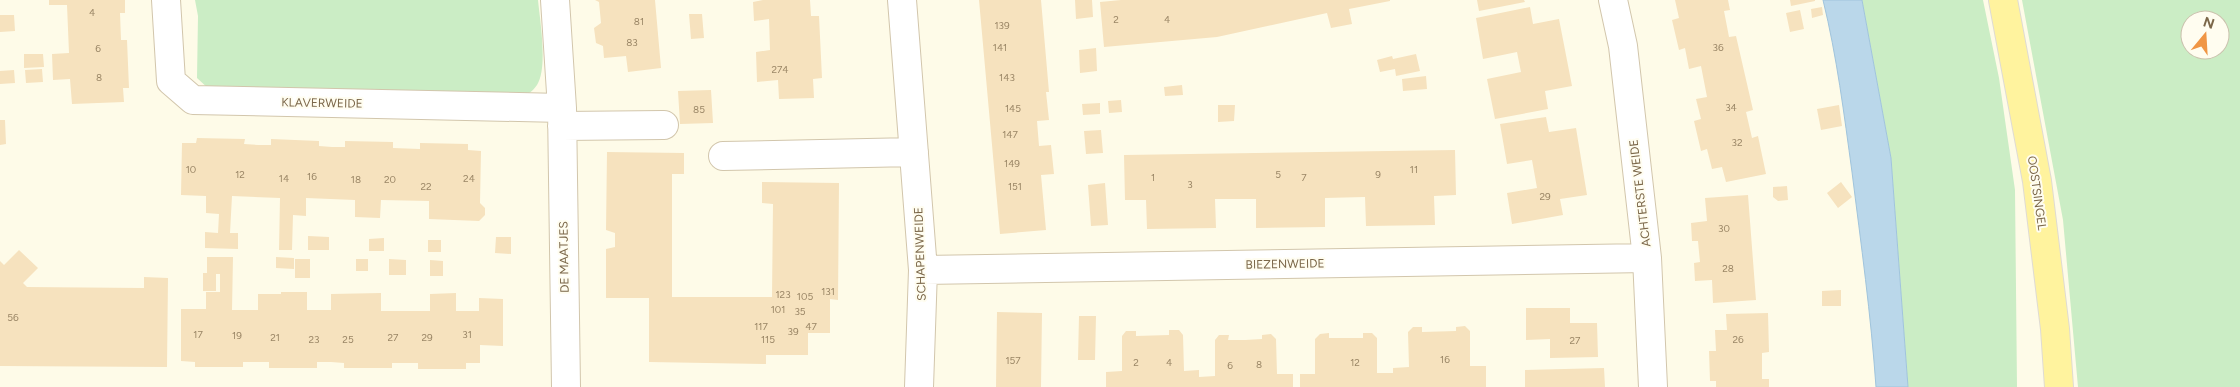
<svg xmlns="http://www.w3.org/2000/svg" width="2240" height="387" font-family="Figtree,sans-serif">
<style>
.green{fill:#cbedc5;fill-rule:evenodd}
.water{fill:#bad7ea;stroke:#a0c4dc}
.building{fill:#f6e2be}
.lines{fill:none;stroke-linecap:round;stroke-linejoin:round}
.minor-casing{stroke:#d2c6ac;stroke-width:30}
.primary-casing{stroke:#dfdbd3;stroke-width:30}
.minor{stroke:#fff;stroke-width:28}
.primary{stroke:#fff39e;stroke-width:28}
.labels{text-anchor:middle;stroke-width:4;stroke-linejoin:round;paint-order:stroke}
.number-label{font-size:10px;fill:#9a8666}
.street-label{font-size:12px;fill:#7b6749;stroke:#fffdf0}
</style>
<rect width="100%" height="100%" fill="#fefbe8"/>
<!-- green -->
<path class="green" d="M195,0H538C540,21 548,68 537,85C533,91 528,94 522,98L210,90L197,78L198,16Z
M1862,0H1983L1999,78L2015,190L2017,387H1908L1891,158Z
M2022,0H2240V387H2078L2063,220ZM2190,20H2220V50H2190Z"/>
<!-- water -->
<path class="water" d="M1823,0H1862L1891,158L1908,387H1876C1871,315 1861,244 1852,172C1844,114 1837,57 1823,0Z"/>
<!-- building -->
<path class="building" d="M49,0H125V13H120L121,40H127L129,88H123L124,102L72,104L70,79L53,80L52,54L69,53L67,5H49Z
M595,0H655L661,68L628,72L626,56L604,58L603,46L596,43L594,28L601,23L599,2Z
M763,0H810L811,16H819L822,78L813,79L814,98L779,99L778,80L757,82L756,52L770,50L769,19L754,21L753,2Z
M979,0H1041L1049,92H1046L1049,120L1037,121L1039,146L1051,145L1054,174L1041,175L1046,230L1000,234Z
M1075,0H1092L1093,17L1076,19Z
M1121,0H1390V1L1349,9L1352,24L1331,28L1327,13L1217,37L1104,47L1100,2Z
M1477,0H1524L1525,2L1479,11Z
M1675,0H1728L1730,10L1724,11L1729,37L1736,36L1753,110L1746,112L1752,138L1758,136L1766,174L1726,182L1722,167L1712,169L1707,149L1701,151L1694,121L1701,119L1696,99L1707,97L1701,66L1689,69L1685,48L1679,50L1672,20L1679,18Z
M1790,0H1815V1L1791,6Z
M1530,7L1533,24L1559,19L1572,86L1545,91L1548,109L1495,119L1487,79L1521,72L1517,52L1483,59L1476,18Z
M1822,7L1823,15L1812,18L1811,9Z
M1800,10L1804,29L1790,32L1786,13Z
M689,14H702L704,38L691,39Z
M0,15H14L15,31L0,32Z
M1096,48L1097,71L1080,73L1079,50Z
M24,54H43L44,67L24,68Z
M1416,54L1420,71L1396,76L1395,69L1380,72L1377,60L1392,56L1393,59Z
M42,69L43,82L26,83L25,70Z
M14,70L15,83L0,84V71Z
M1426,76L1427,89L1403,91L1402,79Z
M1182,85L1183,95L1165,96L1164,87Z
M711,90L713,123L680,124L678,91Z
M1121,100L1122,112L1109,113L1108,101Z
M1100,103V114L1083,115L1082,104Z
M1218,105H1235L1234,121L1218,122Z
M1839,105L1842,126L1821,130L1817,109Z
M1546,117L1549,132L1576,128L1587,195L1560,199L1563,215L1512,224L1507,193L1537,188L1532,160L1507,164L1500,124Z
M0,120H5L6,144L0,145Z
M1101,130L1103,153L1086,154L1084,131Z
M197,138L245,139L244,144L258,145H271V139L319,141V146L332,147H345V141L393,142V148L420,149V143L468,144V150L481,151L480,203L485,208V215L479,221L429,219V201L381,200L380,218L355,217V200L306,198V216L293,215L292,250H279L280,198L232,196L230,233H238V249L205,248V232L218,233L219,214L206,213V196L181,195L182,143H196Z
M1455,150L1456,195L1434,196L1435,225L1366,226L1365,197L1325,198V227L1256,228V199H1215L1216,228L1147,229L1146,200H1125L1124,155Z
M607,152L684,153V174H672V297H772L773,204L762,203V182L839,183L838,300L830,299V333H808V355H766V364L649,362V298H606V249L615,247V233L606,230Z
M1841,182L1852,197L1838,208L1827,193Z
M1105,183L1108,225L1091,226L1088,185Z
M1787,186L1788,200L1778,201L1773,197V187Z
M1748,195L1756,300L1713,303L1712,280L1695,281L1694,263L1700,262L1699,252L1698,241H1692L1691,223L1707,221L1705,198Z
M308,236L329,237V250H308Z
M496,237H511V254L495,253Z
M384,238V251H369V239Z
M428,240H441V252H428Z
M19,250L38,268L23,283L27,287L144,288V277L168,278L167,367L0,366V261L4,265Z
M207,257H233L232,310H258V294H281V292H307V310H331V294L381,293V311H430V294L456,293V311H479V298L503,299V346L480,345V363H466V369H418V363H392V368H344V363L331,362H317V368H269V362H243V367H195V362L181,361V309H206V292H220V274H216V291H203V273H207Z
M276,257L294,258V269L276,268Z
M295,259H310V278H295Z
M356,259H368V271H356Z
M389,259L406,260V275H389Z
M430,260L443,261V276H430Z
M1841,290V306H1822V291Z
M1526,308H1570V323H1597L1598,357L1550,358V339L1526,340Z
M997,312L1042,313L1041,387H996Z
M1768,313L1769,352L1762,353V379H1769V387H1716V381H1710L1709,351H1716L1715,330H1727L1726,314Z
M1079,316H1096L1095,360H1078Z
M1465,326L1470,331V366H1486V387H1300V374H1315V339L1320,334L1329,333V338H1363V333H1372L1377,338V373H1393V368L1409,367L1408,332L1413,327H1422V332L1456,331V327Z
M1169,330H1179L1183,335L1184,371L1199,370V377L1215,376V340L1219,335H1229L1228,340H1245L1262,339V335L1271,334L1276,339L1277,374H1293V387H1106V372L1122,371V336L1126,331H1136V336L1169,335Z
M1604,368L1605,387H1525V370Z"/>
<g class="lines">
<defs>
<path id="minor" d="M166,0L171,81L193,100L562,108
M555,0L562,108L566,387
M902,0L923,270L919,387
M1613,0L1623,46L1647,258L1653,387
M562,126L664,125
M723,156L914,152
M923,270L1647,258"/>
<path id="primary" d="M2003,0L2037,181L2055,329L2059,387"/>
</defs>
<!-- minor casing -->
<use href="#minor" class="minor-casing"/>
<!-- primary casing -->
<use href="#primary" class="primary-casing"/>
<!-- minor -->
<use href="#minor" class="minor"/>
<!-- primary -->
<use href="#primary" class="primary"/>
</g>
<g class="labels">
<!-- number labels -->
<g class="number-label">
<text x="92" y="16">4</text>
<text x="1116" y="23">2</text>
<text x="1167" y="23">4</text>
<text x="639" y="25">81</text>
<text x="1002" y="29">139</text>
<text x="632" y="46">83</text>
<text x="1000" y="51">141</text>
<text x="1718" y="51">36</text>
<text x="98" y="52">6</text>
<text x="780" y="73">274</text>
<text x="99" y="81">8</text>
<text x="1007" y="81">143</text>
<text x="1731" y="111">34</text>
<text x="1013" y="112">145</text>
<text x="699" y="113">85</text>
<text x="1010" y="138">147</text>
<text x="1737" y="146">32</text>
<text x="1012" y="167">149</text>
<text x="191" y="173">10</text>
<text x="1414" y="173">11</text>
<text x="240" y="178">12</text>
<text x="1278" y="178">5</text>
<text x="1378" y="178">9</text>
<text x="312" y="180">16</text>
<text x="1153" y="181">1</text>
<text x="1304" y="181">7</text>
<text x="284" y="182">14</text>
<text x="469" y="182">24</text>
<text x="356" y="183">18</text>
<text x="390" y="183">20</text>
<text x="1190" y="188">3</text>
<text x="426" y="190">22</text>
<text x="1015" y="190">151</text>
<text x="1545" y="200">29</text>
<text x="1724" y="232">30</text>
<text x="1728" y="272">28</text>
<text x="828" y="295">131</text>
<text x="783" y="298">123</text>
<text x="805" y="300">105</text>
<text x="778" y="313">101</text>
<text x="800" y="315">35</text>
<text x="13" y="321">56</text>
<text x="761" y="330">117</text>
<text x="811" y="330">47</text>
<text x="793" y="335">39</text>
<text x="198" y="338">17</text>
<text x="467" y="338">31</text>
<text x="237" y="339">19</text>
<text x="275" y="341">21</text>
<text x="393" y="341">27</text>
<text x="427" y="341">29</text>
<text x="314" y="343">23</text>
<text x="348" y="343">25</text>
<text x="768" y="343">115</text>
<text x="1738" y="343">26</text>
<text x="1575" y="344">27</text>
<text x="1445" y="363">16</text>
<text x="1013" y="364">157</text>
<text x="1136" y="366">2</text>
<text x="1169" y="366">4</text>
<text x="1355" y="366">12</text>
<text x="1259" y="368">8</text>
<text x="1230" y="369">6</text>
</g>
<!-- street labels -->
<g class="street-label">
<text transform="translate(322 103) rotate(1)" y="4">KLAVERWEIDE</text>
<text transform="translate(1640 193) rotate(-97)" y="4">ACHTERSTE WEIDE</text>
<text transform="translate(2037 193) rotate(82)" y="4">OOSTSINGEL</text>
<text transform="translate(920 254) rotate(-92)" y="4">SCHAPENWEIDE</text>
<text transform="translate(564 257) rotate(-91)" y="4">DE MAATJES</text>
<text transform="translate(1285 264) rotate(-1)" y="4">BIEZENWEIDE</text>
</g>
</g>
<!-- north arrow -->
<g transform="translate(2205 35) rotate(18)"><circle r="24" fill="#fffdf0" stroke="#cac1ad"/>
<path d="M0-4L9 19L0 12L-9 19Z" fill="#f09645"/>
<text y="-8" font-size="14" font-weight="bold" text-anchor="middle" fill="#7b6749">N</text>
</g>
</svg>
